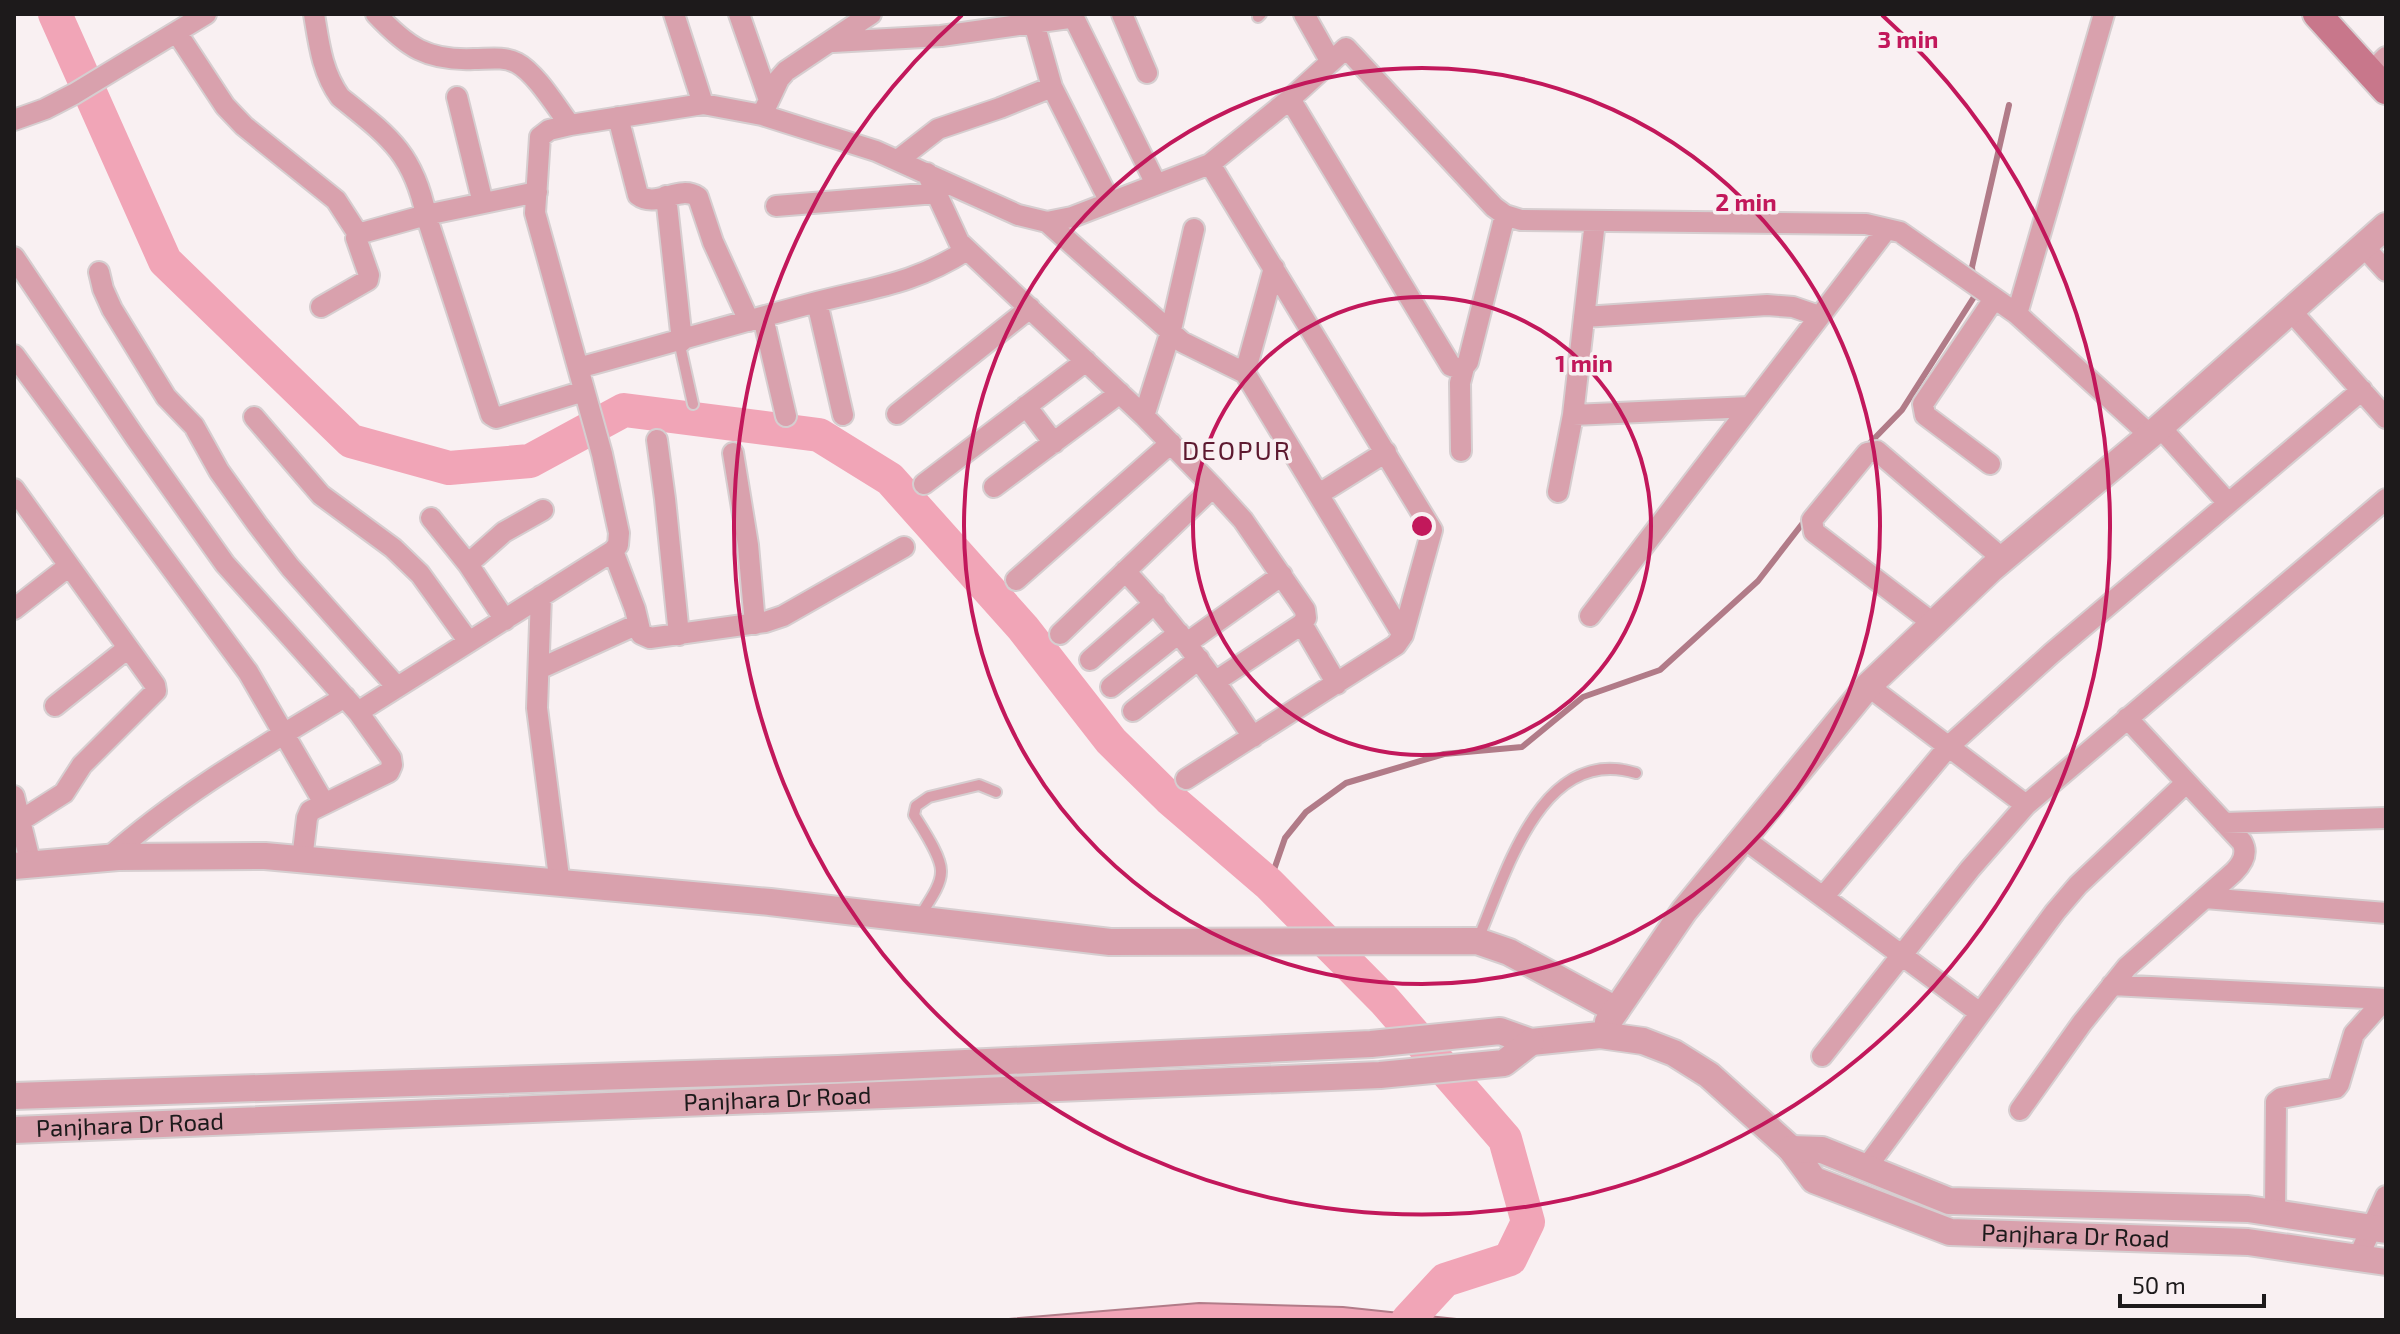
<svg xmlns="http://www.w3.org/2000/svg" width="2400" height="1334" font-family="'Exo 2',sans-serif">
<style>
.water{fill:#f1a5b7;stroke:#b17b88;stroke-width:2}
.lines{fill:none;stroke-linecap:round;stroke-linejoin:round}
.stream{stroke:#b17b88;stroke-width:6}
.river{stroke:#f1a5b7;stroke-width:34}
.service-casing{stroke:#d6ced0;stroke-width:14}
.minor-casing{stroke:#d6ced0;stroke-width:24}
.tertiary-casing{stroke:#d6ced0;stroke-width:30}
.secondary-casing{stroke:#d6ced0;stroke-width:32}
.service{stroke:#d9a1ad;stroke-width:10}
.minor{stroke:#d9a1ad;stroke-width:20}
.tertiary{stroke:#d9a1ad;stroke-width:26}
.secondary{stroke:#c8778b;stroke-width:28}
.ring{fill:none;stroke:#c2185b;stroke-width:4}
.labels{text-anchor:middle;stroke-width:7;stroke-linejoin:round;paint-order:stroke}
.street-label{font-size:24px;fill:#1d1a1b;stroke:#f9f0f2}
.neighbourhood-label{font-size:26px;letter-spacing:2px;fill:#5d1a30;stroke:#f9f0f2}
.centre{fill:#c2185b;stroke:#f9f0f2;stroke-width:4}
.ring-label{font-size:24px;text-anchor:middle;font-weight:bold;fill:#c2185b;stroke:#f9f0f2;stroke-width:7;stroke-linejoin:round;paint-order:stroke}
</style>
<rect width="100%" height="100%" fill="#f9f0f2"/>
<!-- water -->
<path class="water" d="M1199,1303L1343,1307L1466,1320H996Z"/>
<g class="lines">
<!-- stream -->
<path class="stream" d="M1973,277L1972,267L2009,105
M1867,446L1902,410L1974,297L1973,288
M1269,884L1285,838L1306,812L1346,783L1444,754L1522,747L1583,697L1660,670L1758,581L1806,519"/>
<!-- river -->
<path class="river" d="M55,14L165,261L351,441L449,468L530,461L624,410L819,435L890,479L1023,628L1111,741L1169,798L1269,884L1385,1001L1505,1139L1528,1222L1510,1259L1445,1280L1408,1320"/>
<defs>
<path id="service" d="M1258,17L1261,14
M679,341L693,404
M919,918C926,905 941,887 941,872C942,857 922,828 914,815L916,806L929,797L979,785L996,792
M1478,939C1506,874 1541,744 1636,773"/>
<path id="minor" d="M314,14C319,44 322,72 340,97C387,135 413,152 426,215L537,192
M376,14C407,47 427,61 474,59C488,59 504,56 517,63C536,73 557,108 570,125
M674,14L703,104L762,115L876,151L1018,215L1047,222L1072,217L1210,164L1290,99L1346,48L1494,207L1505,215L1521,220L1866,224L1900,232L2017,314L2150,435
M739,14L769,100
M1122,14L1147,73
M1304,14L1331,62
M1034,23L1052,87L1110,202
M177,33L225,106L244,126L336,200L358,234
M833,42L941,36L1069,18L1075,20L1156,184
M2370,73L2386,57
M457,97L483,203
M1290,99L1451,366C1459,369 1463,369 1468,362L1505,215
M762,115L779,79L786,71L871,14
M618,117L638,195C656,209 679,184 698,197L713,242L749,321
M14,120L45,109L74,94L206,14
M898,160L938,129L1000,108L1052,87
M927,173L959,242L1144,416L1213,487L1243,520L1305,610L1306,618L1302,624L1216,681
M666,196L682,341
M776,206L936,193
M1047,222L1182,342L1245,373L1403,635
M2364,247L2386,271
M14,257L135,437L225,564L358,712L613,551L618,545L619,533L602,454L535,213L540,137L549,130L570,125L703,104
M99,272L103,289L112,309L166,397L194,426L219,471L257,524L290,567L397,687
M817,302L843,415
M321,307L368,280L369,275L356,238L358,234L426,215L491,415L496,418L584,391
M2291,311L2386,418
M2017,314L2104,14
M763,317L786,416
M1584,317L1767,305L1793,307L1819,316
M14,355L248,672L324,803
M578,368C656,347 734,324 813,303C874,287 912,285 967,250
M1245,373L1274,268
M1026,406L1054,443
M897,414L1030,308
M1573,415L1750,407
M1144,416L1170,334L1194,229
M254,417L321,495L393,548L420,574L469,642
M2160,427L2228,503
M657,440L665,499L679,635
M1461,451L1460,383L1464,367
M733,453L748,545L755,624
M1990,464L1925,415L1923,404L1994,299
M924,484L1086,361
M994,487L1120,393
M14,489L155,685L156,691L82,765L64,793L20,821
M1558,492L1573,415L1595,221
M1319,494L1386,452
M431,518L468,564L505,620
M613,551L635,609L641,634L650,638L765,622L783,616L904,547
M468,564L504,532L543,510
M1125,571C1173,622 1214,678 1253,737
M1016,580L1171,443
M541,596L537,708L560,885
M14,609L69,566
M1590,616L1886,230
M1302,624L1337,684
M1934,624L1814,532L1812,520L1867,453L1877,451L2003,559
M1060,634L1213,487
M1187,643L1282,575
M1090,660L1155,603
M539,669L638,624
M1868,686L2026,805
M1111,687L1179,633
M55,706L128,648
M1133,711L1199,659
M1186,779L1396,645L1403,635L1432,530L1210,164
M14,796L31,865
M2224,823L2386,818
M1743,838L1980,1013
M107,859C180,794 262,747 345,697
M302,860L307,818L310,811L389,772L392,765L391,758L358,712
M1824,896L1949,746L2052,653L2362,390
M2205,898L2386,913
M2112,985L2386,999
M1822,1056L1970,869L2026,805L2386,499
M2020,1110L2082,1023L2127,967L2234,872C2243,863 2248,853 2242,842L2127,718
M1866,1168L2055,912L2078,885L2186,783
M2275,1212L2276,1102L2281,1098L2336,1088L2339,1084L2354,1034L2385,999
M2358,1258L2386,1196"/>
<g id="tertiary">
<path d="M14,866L118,857L265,856L770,902L1110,942L1477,941L1509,952L1616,1010"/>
<path d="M1608,1022L1684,911L1868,686L1991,569L2160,427L2386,226"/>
<path id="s1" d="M14,1096L838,1069L1371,1044L1500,1031L1531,1042L1600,1035L1643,1041L1674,1053L1709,1075L1791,1149L1814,1180L1950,1232L2248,1242L2386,1262"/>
<path id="s2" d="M14,1130L1380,1075L1504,1063L1531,1042"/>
<path d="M1791,1149L1822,1150L1949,1201L2248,1209L2386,1230"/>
</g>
<path id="secondary" d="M2317,14L2386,90"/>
</defs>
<!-- service casing -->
<use href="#service" class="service-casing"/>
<!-- minor casing -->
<use href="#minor" class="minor-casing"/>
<!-- tertiary casing -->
<use href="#tertiary" class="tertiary-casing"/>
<!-- secondary casing -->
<use href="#secondary" class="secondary-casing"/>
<!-- service -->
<use href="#service" class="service"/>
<!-- minor -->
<use href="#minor" class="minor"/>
<!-- tertiary -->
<use href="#tertiary" class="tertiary"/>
<!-- secondary -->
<use href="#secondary" class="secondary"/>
</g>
<!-- distance rings -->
<g class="ring">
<circle cx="1422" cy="526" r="229"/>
<circle cx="1422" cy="526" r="458"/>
<path d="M1882 15A688 688 0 1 1 962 15"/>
</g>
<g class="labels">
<!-- street labels -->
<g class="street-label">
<text dy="8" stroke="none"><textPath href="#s2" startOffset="764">Panjhara Dr Road</textPath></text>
<text dy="8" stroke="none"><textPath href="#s2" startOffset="116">Panjhara Dr Road</textPath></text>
<text dy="8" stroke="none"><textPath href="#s1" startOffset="2128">Panjhara Dr Road</textPath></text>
</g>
<!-- neighbourhood labels -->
<g class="neighbourhood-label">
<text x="1237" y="460">DEOPUR</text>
</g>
</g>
<circle cx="1422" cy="526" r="12" class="centre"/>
<g class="ring-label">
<text x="1908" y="48">3 min</text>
<text x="1746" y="211">2 min</text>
<text x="1584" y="372">1 min</text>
</g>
<!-- border -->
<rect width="2400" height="1334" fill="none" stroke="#1d1a1b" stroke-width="32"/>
<!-- scale -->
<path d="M2120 1294v12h144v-12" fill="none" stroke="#1d1a1b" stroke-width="4"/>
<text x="2132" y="1294" font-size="24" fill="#1d1a1b" stroke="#f9f0f2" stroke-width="6" paint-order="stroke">50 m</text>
</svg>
